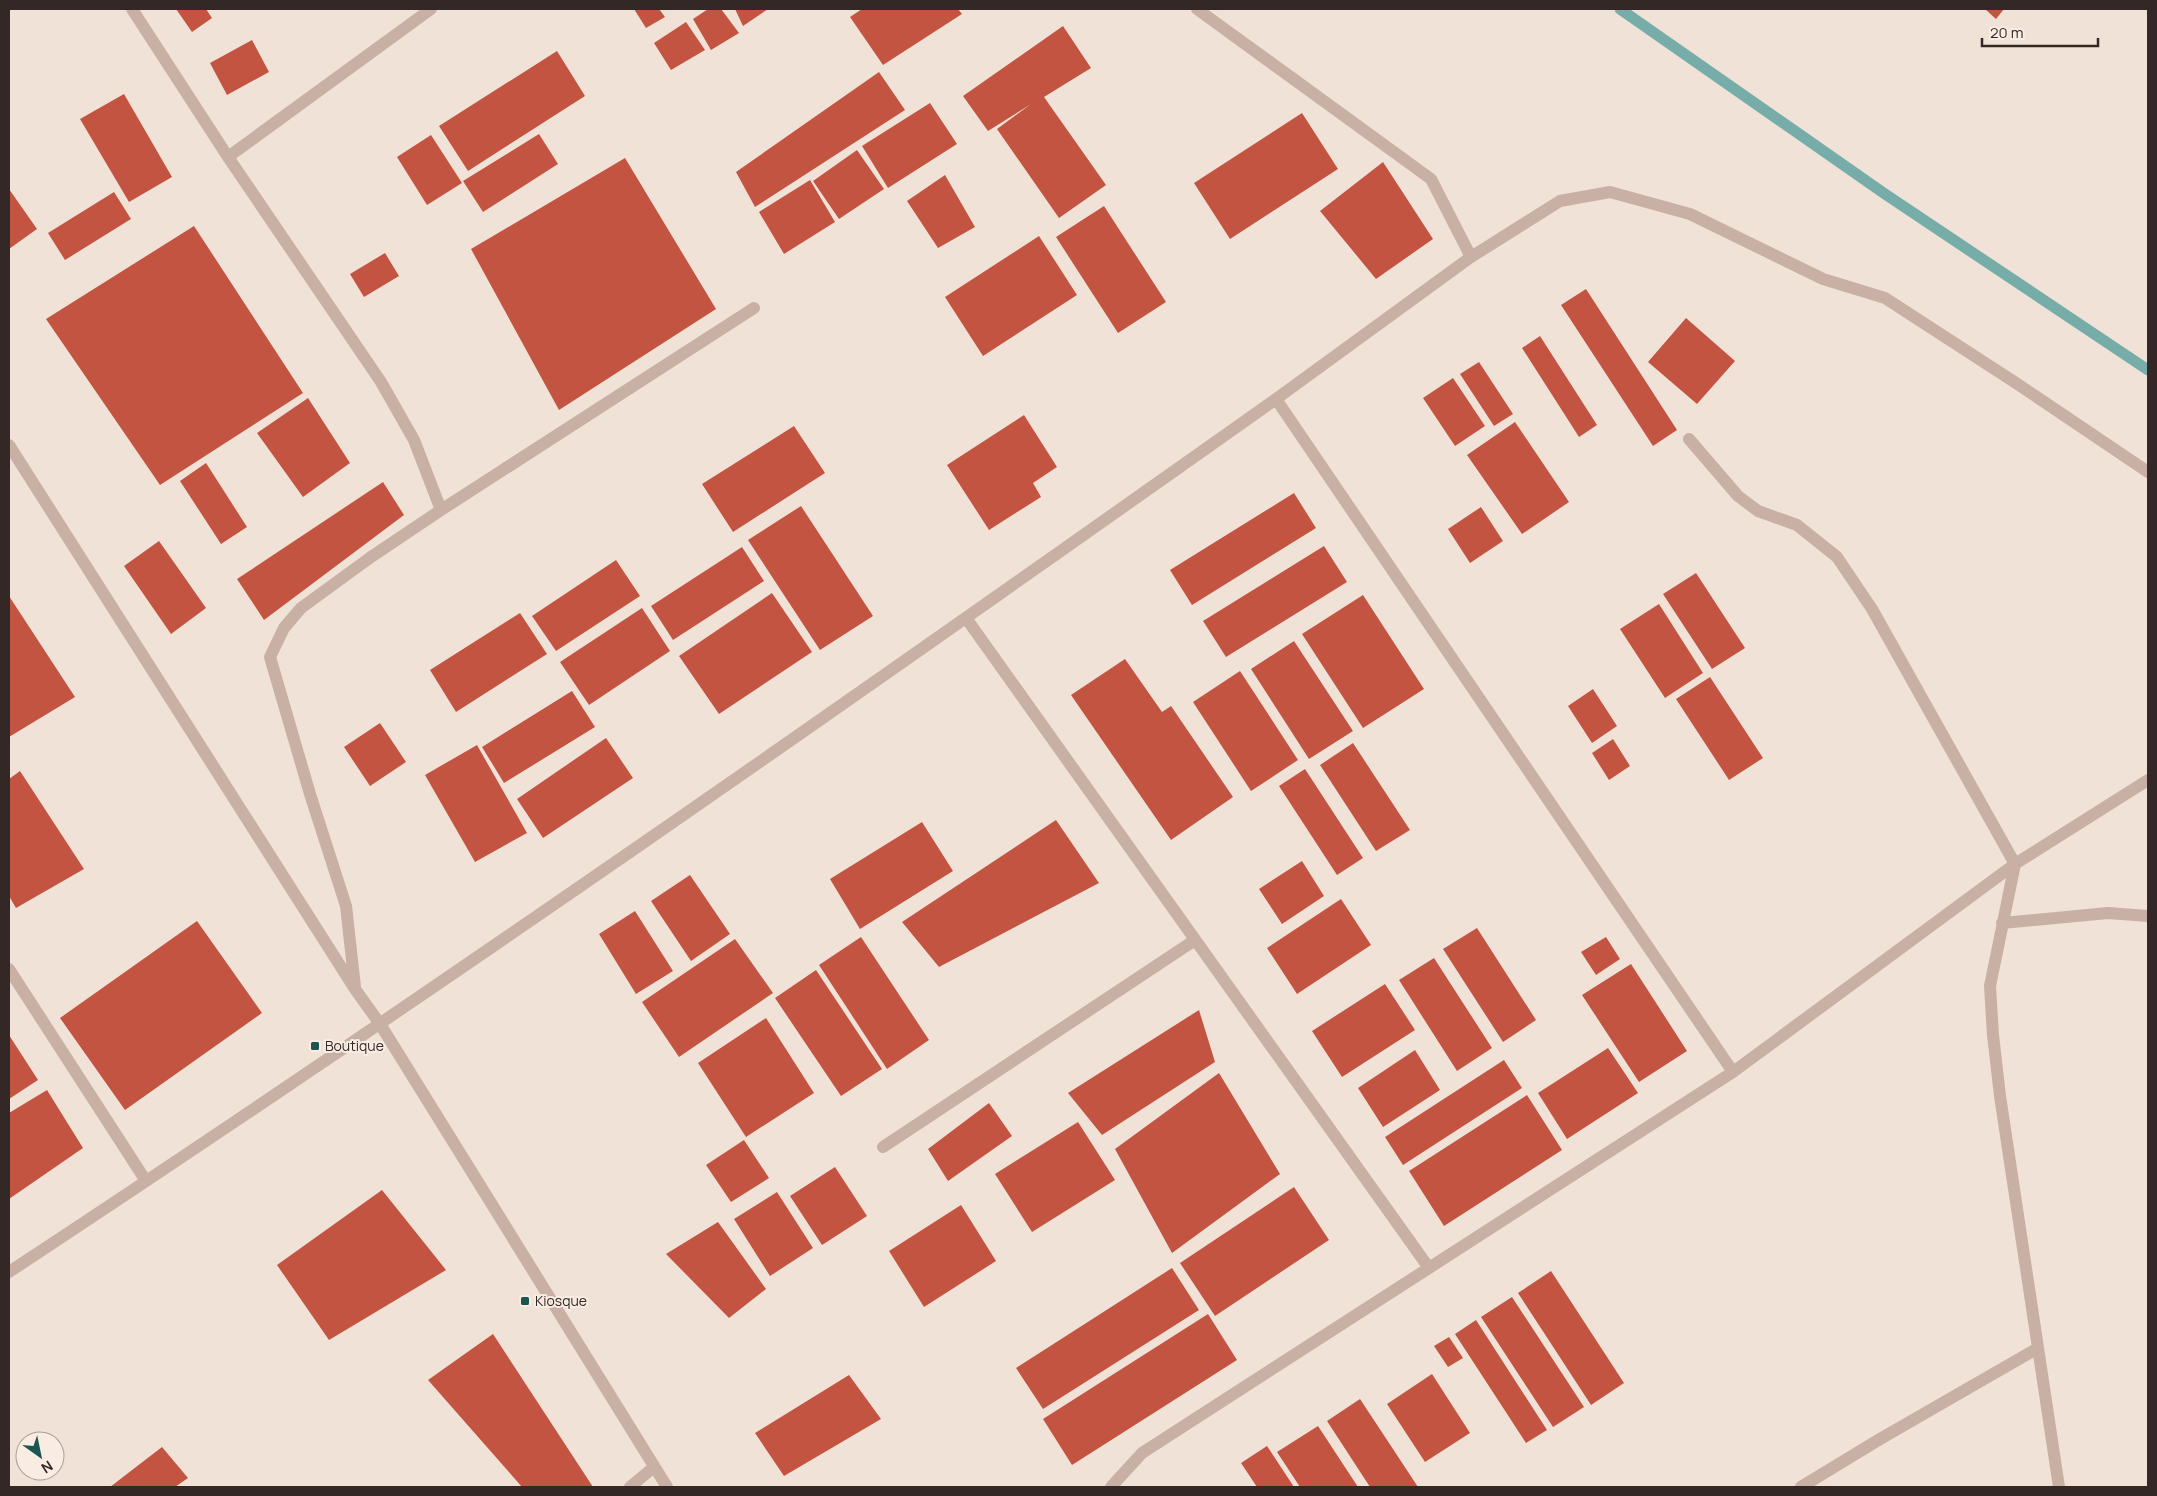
<svg xmlns="http://www.w3.org/2000/svg" width="2157" height="1496" font-family="Manrope,sans-serif">
<style>
.lines{fill:none;stroke-linecap:round;stroke-linejoin:round}
.stream{stroke:#77ada9;stroke-width:11}
.building{fill:#c45442}
.street{stroke:#c8b1a4;stroke-width:12}
.poi-dot{fill:#1c5452;stroke:#f8ece3;stroke-width:2}
.labels{text-anchor:middle;stroke-width:4;stroke-linejoin:round;paint-order:stroke}
.poi-label{font-size:14px;fill:#332825;stroke:#f8ece3;text-anchor:start}
</style>
<rect width="100%" height="100%" fill="#f0e2d7"/>
<g class="lines">
<!-- stream -->
<path class="stream" d="M1620,9L1885,194L2148,370"/>
</g>
<!-- building -->
<path class="building" d="M176,9H206L212,18L192,32Z
M634,9H659L665,17L646,28Z
M708,9H721L739,33L711,50L693,19Z
M735,9H768L743,26Z
M862,9H958L962,14L883,65L850,17Z
M1985,9H2004L1996,19Z
M686,22L705,50L671,70L654,43Z
M1063,26L1091,68L1044,97L1106,185L1059,218L997,129L1031,104L988,131L963,96Z
M252,40L269,72L227,95L210,63Z
M557,51L585,96L468,171L439,126Z
M879,72L905,110L755,207L736,172Z
M124,94L172,177L129,202L80,119Z
M930,103L957,144L888,188L862,146Z
M1302,113L1338,169L1230,239L1194,183Z
M539,134L558,164L483,212L463,181Z
M431,135L462,183L427,205L397,157Z
M857,150L884,189L839,219L813,181Z
M625,158L716,309L559,410L471,249Z
M1383,162L1433,239L1376,279L1320,211Z
M945,175L975,227L938,248L907,201Z
M810,180L835,222L784,254L759,212Z
M9,189L37,229L9,249Z
M114,192L131,219L65,260L48,233Z
M1104,206L1166,302L1118,333L1056,237Z
M194,226L303,393L160,485L46,319Z
M1039,236L1077,295L983,356L945,297Z
M385,253L399,276L364,297L350,274Z
M1586,289L1677,430L1653,446L1561,305Z
M1686,318L1735,361L1697,404L1648,362Z
M1540,336L1597,425L1579,437L1522,348Z
M1479,362L1513,414L1494,426L1460,374Z
M1453,378L1485,426L1455,446L1423,398Z
M308,398L350,463L303,497L257,433Z
M1024,415L1057,467L1033,483L1041,497L989,530L947,465Z
M1515,422L1569,502L1522,534L1467,455Z
M794,426L825,473L733,532L702,484Z
M206,463L247,527L221,544L180,481Z
M383,482L404,515L264,620L237,579Z
M1294,493L1316,528L1192,605L1170,570Z
M801,506L873,616L820,650L748,540Z
M1481,507L1503,541L1470,563L1448,529Z
M159,541L206,608L171,634L124,566Z
M1324,546L1347,582L1226,657L1203,621Z
M742,547L764,581L673,640L651,606Z
M616,560L640,596L556,651L532,616Z
M1696,573L1745,648L1712,669L1663,594Z
M772,593L812,652L719,714L679,656Z
M1363,595L1424,689L1363,728L1302,634Z
M9,596L75,697L9,737Z
M1659,604L1703,673L1665,698L1620,629Z
M642,608L670,651L589,705L560,662Z
M520,613L547,654L456,712L430,670Z
M1294,641L1353,731L1309,759L1251,669Z
M1125,659L1162,712L1171,706L1233,797L1171,840L1071,695Z
M1240,671L1298,760L1251,791L1193,702Z
M1710,677L1763,758L1729,780L1676,699Z
M1593,689L1617,726L1592,743L1568,706Z
M572,691L595,727L504,783L482,747Z
M380,723L406,762L370,786L344,747Z
M606,738L633,778L543,838L517,799Z
M1613,739L1630,766L1609,780L1592,753Z
M1353,743L1410,830L1376,851L1320,765Z
M477,745L527,833L475,862L425,775Z
M1305,769L1363,858L1337,875L1279,786Z
M20,771L84,869L16,908L9,896V779Z
M1056,820L1099,883L939,967L902,922Z
M922,822L953,871L860,929L830,879Z
M1302,861L1324,896L1282,924L1259,889Z
M690,875L730,934L691,961L651,901Z
M1341,899L1371,945L1297,994L1267,948Z
M635,911L673,971L636,994L599,934Z
M197,921L262,1013L125,1110L60,1018Z
M1477,928L1536,1020L1503,1042L1443,949Z
M861,937L929,1040L887,1069L819,965Z
M1606,937L1620,959L1596,975L1581,952Z
M735,939L773,993L679,1057L642,1002Z
M1434,958L1492,1048L1457,1071L1399,980Z
M1631,964L1687,1051L1639,1082L1582,995Z
M816,970L882,1069L841,1096L775,998Z
M1385,984L1415,1030L1342,1077L1312,1031Z
M1199,1010L1215,1062L1102,1135L1068,1093Z
M766,1018L814,1093L746,1137L698,1063Z
M9,1035L38,1080L9,1099Z
M1608,1048L1638,1093L1567,1139L1538,1093Z
M1415,1050L1440,1090L1383,1127L1358,1088Z
M1504,1060L1522,1088L1403,1165L1385,1137Z
M1219,1073L1280,1174L1172,1253L1115,1149Z
M47,1090L83,1148L9,1199V1113Z
M1527,1095L1562,1150L1444,1226L1409,1171Z
M989,1103L1012,1136L948,1181L928,1149Z
M1078,1122L1115,1180L1032,1232L995,1174Z
M744,1140L769,1178L731,1202L706,1165Z
M835,1167L867,1216L822,1245L790,1196Z
M1294,1187L1329,1240L1215,1316L1180,1263Z
M382,1190L446,1270L329,1340L277,1265Z
M777,1192L813,1248L770,1276L734,1219Z
M961,1205L996,1261L924,1307L889,1251Z
M718,1222L766,1289L729,1318L666,1254Z
M1172,1268L1199,1310L1043,1409L1016,1368Z
M1551,1271L1624,1383L1591,1405L1518,1293Z
M1512,1297L1584,1407L1553,1427L1481,1317Z
M1208,1314L1237,1360L1072,1465L1043,1419Z
M1476,1320L1547,1430L1526,1443L1455,1334Z
M493,1334L593,1487H522L428,1380Z
M1449,1337L1463,1358L1448,1367L1434,1346Z
M1432,1374L1470,1433L1425,1462L1387,1404Z
M849,1375L881,1419L784,1476L755,1433Z
M1360,1399L1418,1487H1370L1327,1421Z
M1318,1426L1358,1487H1300L1277,1452Z
M1267,1446L1294,1487H1257L1241,1463Z
M162,1447L188,1478L175,1487H110Z"/>
<g class="lines">
<!-- street -->
<path class="street" d="M132,9L228,157L381,382L414,440L441,510L371,557L301,608L284,628L270,657L310,794L346,906L355,987
M1197,9L1431,179L1471,257L1276,399L1733,1072
M228,157L431,9
M1471,257L1560,201L1610,192L1690,214L1823,279L1885,298L2016,383L2148,472
M1689,439L1738,496L1758,511L1797,525L1837,557L1872,609L2015,864L1990,986L1993,1035L2000,1096L2059,1487
M9,445L355,989L380,1024L667,1487
M441,510L754,308
M966,618L1429,1268
M2002,923L2108,913L2148,916
M9,969L146,1181
M883,1147L1195,940
M9,1272C437,990 858,695 1276,399
M630,1487L654,1467
M1111,1487L1142,1453L1733,1072L2015,864L2148,780
M1801,1487L1880,1439L2038,1348"/>
</g>
<!-- markers -->
<g class="poi-dot">
<rect x="310" y="1041" width="10" height="10" rx="2.5"/>
<rect x="520" y="1296" width="10" height="10" rx="2.5"/>
</g>
<g class="labels">
<!-- poi labels -->
<g class="poi-label">
<text x="325" y="1051">Boutique</text>
<text x="535" y="1306">Kiosque</text>
</g>
</g>
<!-- border -->
<rect width="2157" height="1496" fill="none" stroke="#332825" stroke-width="20"/>
<!-- north arrow -->
<g transform="translate(40 1456) rotate(147)"><circle r="24" fill="#f8ece3" stroke="#a99e97"/>
<path d="M0-4L9 19L0 12L-9 19Z" fill="#1c5452"/>
<text y="-8" font-size="14" font-weight="bold" text-anchor="middle" fill="#332825">N</text>
</g>
<!-- scale -->
<path d="M1982 38v8h116v-8" fill="none" stroke="#332825" stroke-width="2.5"/>
<text x="1990" y="38" font-size="15" fill="#332825" stroke="#f8ece3" stroke-width="4" paint-order="stroke">20 m</text>
</svg>
